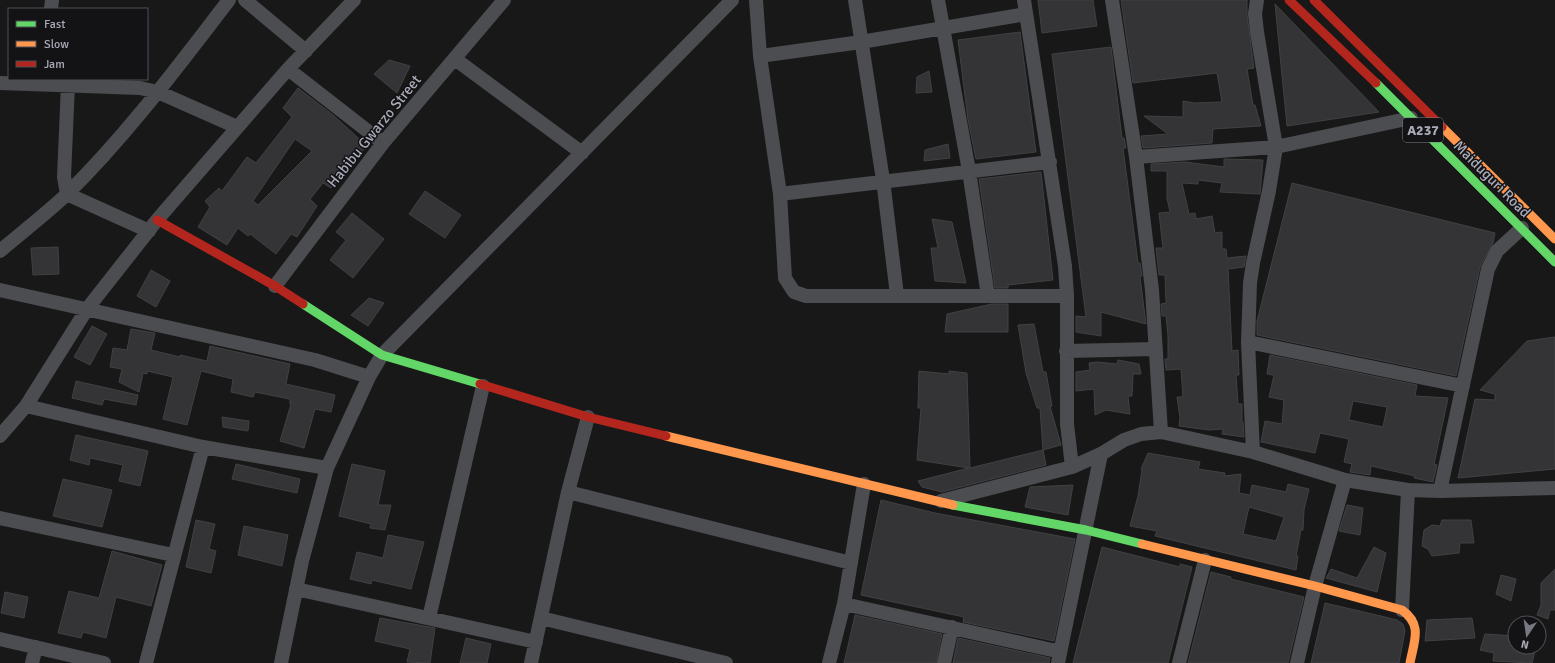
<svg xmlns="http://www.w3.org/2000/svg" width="1555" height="663" font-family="Signika,sans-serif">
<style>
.building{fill:#343436;stroke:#414144;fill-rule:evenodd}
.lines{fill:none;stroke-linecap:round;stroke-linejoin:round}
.street{stroke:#4c4d51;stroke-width:14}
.fast{stroke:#63d668;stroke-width:9}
.slow{stroke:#ff974d;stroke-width:9}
.jam{stroke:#b3261e;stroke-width:9}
.labels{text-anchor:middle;stroke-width:3;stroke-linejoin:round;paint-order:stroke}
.shield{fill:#131214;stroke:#7d7d88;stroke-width:1}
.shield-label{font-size:14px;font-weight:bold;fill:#aaabb9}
.street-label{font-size:15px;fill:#aaabb9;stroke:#131214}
</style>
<rect width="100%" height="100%" fill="#181818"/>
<!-- building -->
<path class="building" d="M1038,0H1093L1097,26L1042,33Z
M1121,0H1247V15L1254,68L1247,69L1253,105H1255L1261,126L1213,129L1212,143L1143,148L1141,136L1168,134L1144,116L1183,117V101L1195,103L1222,102L1217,73L1133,83Z
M1275,4L1379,112L1287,126Z
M1020,32L1036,152L976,159L968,120L958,40Z
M1111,47L1122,138H1124L1126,148H1123L1138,263H1140L1142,276L1140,277L1146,324L1101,312V336L1076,332V316L1086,317L1052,54Z
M389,60L410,66L397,93L374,74Z
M929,71L932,92L916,93L917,77Z
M298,88L333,115L367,146L344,170L347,172L331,188L323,183L310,199L317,206L297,237L291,234L276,254L250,234L248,236L238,228L227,245L198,227L210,207L205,201L219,188L222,191L247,157L256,163L292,117L283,108ZM295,139L312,151L258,205L253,201Z
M948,144L950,158L924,161L925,150Z
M1224,159L1263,160L1260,194L1220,192L1222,183L1198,180V184L1182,183L1189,214L1195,213L1196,219L1212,216L1215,233L1222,232V249H1226L1227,258L1246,256L1244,267L1228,269L1232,351L1238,350L1239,375H1236L1238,404H1242V422H1243L1244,437L1222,434L1223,429L1209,430L1179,426L1180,418L1177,397H1183L1181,369L1166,370L1165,359H1168V336L1166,316H1162L1161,304L1166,303L1165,275H1159L1156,248H1163L1159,213L1170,212L1167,198V171H1151V164L1185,162L1224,167Z
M1041,172L1053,280L1008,285V288H995L979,179Z
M1292,183L1495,233L1493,243L1480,267L1456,376L1257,335V321Z
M425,191L461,215L445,238L409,214Z
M352,213L384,239L353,278L330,260L346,240L336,232Z
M932,219L952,222L966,283L935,281L931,248H938Z
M58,247L59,274L33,275L31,248Z
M151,270L170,281L156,307L137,296Z
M369,298L384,303L368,326L351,315Z
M992,304H1008V332H945L947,314Z
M1034,324L1043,372H1046L1052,406H1050L1061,445L1043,450L1040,408H1037L1026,373L1018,325Z
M92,326L107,334L90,365L74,357Z
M131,329L155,333L151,350L180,357V355L207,361L210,346L290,364L286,384L335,395L331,412L315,409L304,448L280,441L291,404H290V399L255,392L253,397L231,392L233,379L201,371L187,425L163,419L173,377L147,371V374L143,373L139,392L119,382L122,369L110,367L113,348L127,350Z
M1555,337V469L1458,478L1475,399L1495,400V394L1480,390L1527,341Z
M1270,355L1417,385L1415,396L1448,398L1434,464L1437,465L1433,482L1414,478L1415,476L1371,466L1370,475L1350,472L1352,464L1344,462L1349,439L1320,433L1315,453L1261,442L1265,421L1282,424L1284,400L1269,397L1274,375L1267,374ZM1353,401L1387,407L1383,427L1349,420Z
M1118,360L1139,364L1141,374H1133L1132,396H1128L1130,414L1106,410L1095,415L1094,389L1076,391V372L1090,370L1089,363L1098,362L1117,364Z
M919,371L949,374V371L967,373L970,468L1043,450L1046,465L942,492L922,487L918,481L969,468L917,460L921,408H918Z
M76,381L138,395L136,405L104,399L102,405L72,398Z
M222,417L249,421L248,431L223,427Z
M76,435L148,451L140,486L119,481L123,465L90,458L89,465L70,460Z
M1148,453L1200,462L1198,469L1225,473L1224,476L1241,474L1239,493L1250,495L1252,485L1286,492L1288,484L1309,489L1304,510L1303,530H1301L1296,556H1298L1296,570L1155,536L1157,531L1130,526L1138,496L1142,470L1141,469ZM1249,507L1284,517L1276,541L1243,534Z
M236,464L300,479L297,493L232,479Z
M352,464L385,471L378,505H391L385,530L370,528L371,524L339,516Z
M63,479L112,490L102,527L53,516Z
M1073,485L1068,515L1025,507L1030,487Z
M881,500L935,513L1075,539L1054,641L963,622L964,617L861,595Z
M1347,505L1363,508L1360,535L1339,531Z
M196,520L215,524L209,549L216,551L211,573L186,567Z
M1442,520H1471L1474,543H1460L1459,553L1432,556L1428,549L1422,546L1424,530L1432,525L1440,526Z
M244,526L288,535L282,566L238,555Z
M388,535L424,542L411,589L372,580L371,584L350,579L357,552L383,558Z
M1102,547L1180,567V564L1192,567L1168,663H1073Z
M1374,547L1386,553L1377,592L1326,578L1331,569L1357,578Z
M112,551L162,565L151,606L116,597L106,638L83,632L81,638L58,633L69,591L99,598Z
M1555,569V610H1550L1548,619L1537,615L1541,605V583Z
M1211,572L1231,577V579L1304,597L1288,663H1188Z
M1501,575L1516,579L1511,601L1496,594Z
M5,592L28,597L24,618L1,613Z
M1325,603L1381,616L1397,620L1403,624L1405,631L1399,663H1311Z
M855,615L942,634L936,663H844Z
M380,618L435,628L430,663L407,662L410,649L375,641Z
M1472,618L1475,638L1425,641L1427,620Z
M1485,634L1515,636V647H1536L1532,663L1493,661L1494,653L1480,650Z
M466,638L491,644L487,663H460Z
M958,638L1050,658L1049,663H953Z"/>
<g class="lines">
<!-- street -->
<path class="street" d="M245,0L306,51
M756,0L760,56L780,194L785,278L794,292L806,296H1067
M855,0L883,180L897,295
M938,0L969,171L988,296
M1024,0L1065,266L1067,296V424L1072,467
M1112,0L1136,157L1152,290L1161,432
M51,9L52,0
M760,56L861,42L1026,14
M455,59L582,153
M288,69L383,143
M0,83L140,88L158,92L237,127
M68,84L64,177L67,194L149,231
M1136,157L1276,147L1411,118
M780,194L1050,162
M0,251C22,232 46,214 67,194C127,135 178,66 229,0
M275,286L383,143L504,0
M0,290L315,360L369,377
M1248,342L1463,386
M1066,351L1156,349
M26,406L203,447L327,468
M0,436L26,406L87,309L157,220L288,69L354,0
M1253,452L1248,342L1250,283L1253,263L1269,191L1276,147L1257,32L1255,14L1257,0
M1440,491L1488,269L1497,251L1522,228
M568,492L851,563
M941,501L1072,467L1101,454L1124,440L1141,434L1161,432L1253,452L1345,480L1408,490L1440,491L1555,488
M0,518L173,555
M296,589L536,642
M844,604L1052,650L1060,649
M1402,610L1408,490
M429,618L483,386
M541,618L726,663
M0,639L104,663
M32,663L36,647
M146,663L203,447
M281,663L302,561L327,468L369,377L382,355L732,0
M531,663L568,492L588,417
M829,663L844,604L864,484
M944,663L952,627
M1058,663L1101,454
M1179,663L1205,560
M1297,663L1315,586L1345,480"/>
<!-- fast -->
<path class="fast" d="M1376,83L1555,262
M303,304L382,355L480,384
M953,505L1086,530L1142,544"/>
<!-- slow -->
<path class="slow" d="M1442,127L1555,239
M666,436L953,505
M1142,544L1315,586L1402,610C1423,625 1414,641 1410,663"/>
<!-- jam -->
<path class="jam" d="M1289,0L1376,83
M1314,0L1442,127
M157,220L275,286L303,304
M480,384L588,417L666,436"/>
</g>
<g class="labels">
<!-- shield labels -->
<rect class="shield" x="1403" y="118" width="40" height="24" rx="3"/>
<g class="shield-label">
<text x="1423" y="135">A237</text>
</g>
<!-- street labels -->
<g class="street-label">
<text transform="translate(374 131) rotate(-51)" y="5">Habibu Gwarzo Street</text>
<text transform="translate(1492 179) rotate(45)" y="5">Maiduguri Road</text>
</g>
</g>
<!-- legend -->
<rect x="8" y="8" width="140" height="72" fill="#131214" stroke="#4f4f56"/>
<rect x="16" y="21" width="20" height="6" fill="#63d668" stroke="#4f4f56"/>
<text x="44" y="28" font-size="12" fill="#aaabb9">Fast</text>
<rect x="16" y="41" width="20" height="6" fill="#ff974d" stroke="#4f4f56"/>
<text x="44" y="48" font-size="12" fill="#aaabb9">Slow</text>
<rect x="16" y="61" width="20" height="6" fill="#b3261e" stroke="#4f4f56"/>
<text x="44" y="68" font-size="12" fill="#aaabb9">Jam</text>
<!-- north arrow -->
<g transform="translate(1527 635) rotate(193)"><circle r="19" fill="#131214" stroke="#4f4f56"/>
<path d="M0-3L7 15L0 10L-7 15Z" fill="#777881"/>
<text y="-6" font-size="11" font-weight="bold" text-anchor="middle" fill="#aaabb9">N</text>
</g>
</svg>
